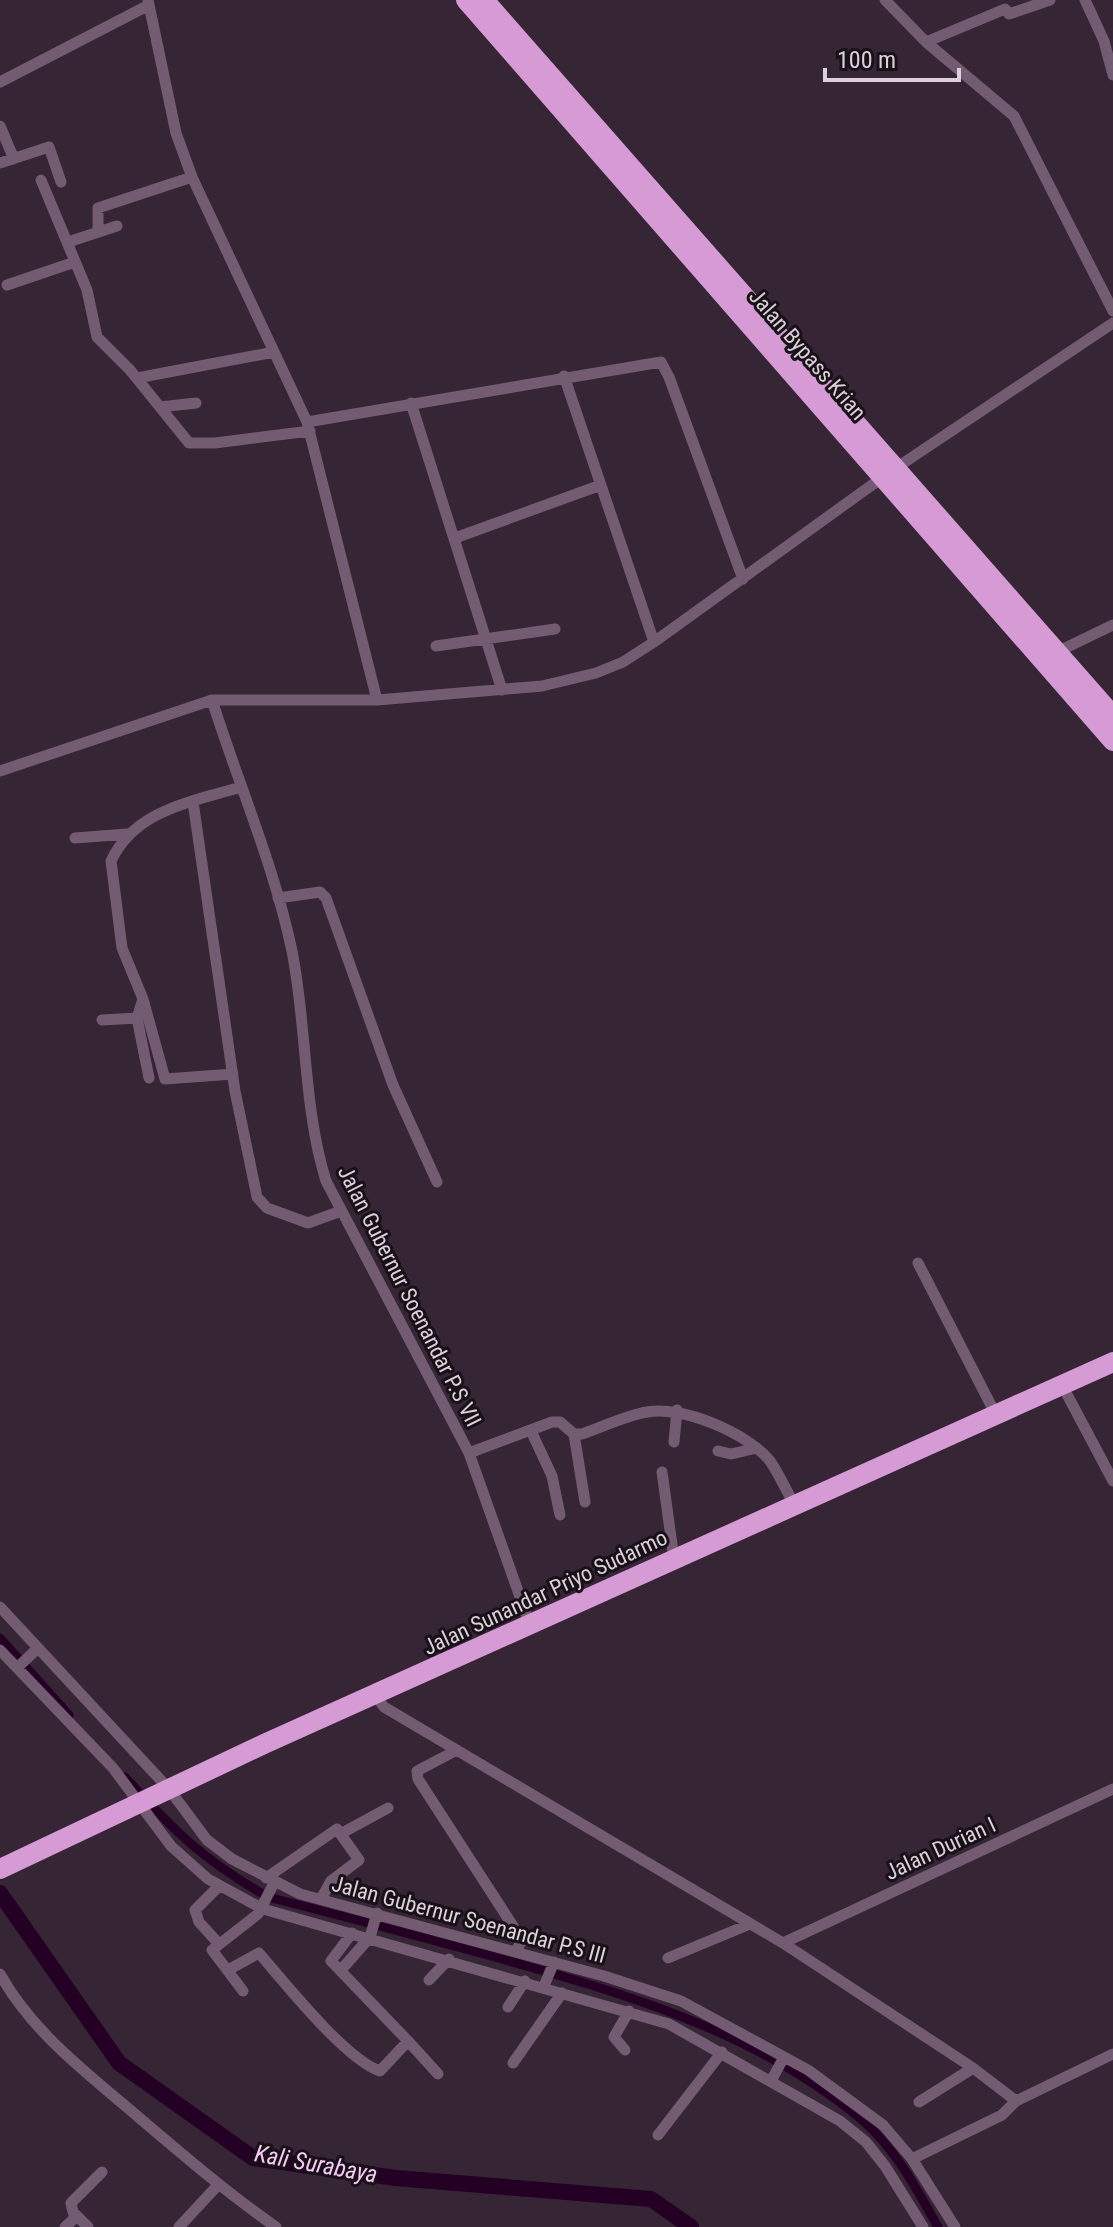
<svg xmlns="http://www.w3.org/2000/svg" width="1113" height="2227" font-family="'Roboto Condensed',sans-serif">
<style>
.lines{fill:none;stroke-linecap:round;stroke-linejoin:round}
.canal{stroke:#240025;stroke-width:9}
.river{stroke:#240025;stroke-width:16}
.street{stroke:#735b72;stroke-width:11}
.highway{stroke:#d69bd5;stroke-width:20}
.labels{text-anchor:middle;stroke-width:6;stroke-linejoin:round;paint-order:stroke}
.street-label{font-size:22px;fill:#dcd1db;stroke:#181118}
.water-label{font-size:24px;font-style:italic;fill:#f9c9f7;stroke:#181118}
</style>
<rect width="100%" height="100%" fill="#352535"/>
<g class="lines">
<!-- canal -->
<path class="canal" d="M0,1638L69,1715
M125,1777C174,1831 203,1860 268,1897C343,1916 417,1936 491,1956C620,1992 756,2031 861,2119C896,2149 916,2188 938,2227"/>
<!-- river -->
<path class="river" d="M0,1893L119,2063L253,2158L396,2178L651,2199L691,2227"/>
<!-- street -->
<path class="street" d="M148,0L176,133L192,177L307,422L377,700
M885,0L926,42L1014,116L1113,311
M1085,0L1104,41L1113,75
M926,42L1005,9L1009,14L1050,0
M0,82L149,5
M0,126L14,159
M0,163L49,147L61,182
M41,180L87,290L97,337L130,370L189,443H215L310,431
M98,232V208L192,177
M68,242L117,226
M7,285L75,262
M564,376L654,642
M137,378L274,352
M411,403L502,690
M160,407L196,403
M307,422L661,362L669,377L743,579
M455,538L601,485
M436,646L555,629
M1057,652L1113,625
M212,700C238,783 274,865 292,951C307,1026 303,1107 326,1181L469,1453L530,1625
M0,771L212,700H377L542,686L596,673L623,662L654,642L890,472L1113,323
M193,802L235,1091L257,1197L267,1208L308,1223L341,1211
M75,838L127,834
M278,898L320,892L326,898L393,1085L437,1182
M143,999L165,1079L233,1074
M102,1020L137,1018
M149,1078L137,1018L143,999L122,948L111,861C135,810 191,802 241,787
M918,1263L996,1415
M1062,1385L1113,1481
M531,1431L552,1476L560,1515
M574,1434L585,1502
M674,1442L677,1410
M718,1451L731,1454L757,1448
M469,1453L552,1422H560L574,1434H582C603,1427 624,1416 647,1412C681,1405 748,1433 770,1461C779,1474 786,1490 794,1504
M662,1472L674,1559
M0,1607L169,1789L207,1840L232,1859L300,1894L604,1976L681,2001L808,2070L883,2125L912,2159L955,2227
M0,1650L113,1768L171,1846L208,1879L263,1909L669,2024L840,2121L866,2142L885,2166L923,2227
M18,1667L38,1648
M375,1695L384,1707L783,1943L973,2068L1016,2101
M457,1750L417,1771L418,1779L522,1940L516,1951
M342,1833L388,1808
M266,1878L337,1829L359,1860L331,1881L321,1899
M219,1886L195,1910L199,1922L219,1944
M783,1943L1113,1789
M668,1958L750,1924
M228,1970L259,1953C284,1982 346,2060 380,2071L408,2041L331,1961L352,1933
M341,1970L370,1937L377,1913
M0,1974C32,2032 87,2073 136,2115C182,2154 227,2193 276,2227
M429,1980L449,1959
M544,1986L554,1962
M243,1991L212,1950L258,1914L274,1883
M508,2007L525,1981
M408,2041L438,2074
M625,2050L614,2037L629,2011
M513,2063L562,1993
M771,2081L784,2057
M919,2102L973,2068
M658,2135L722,2052
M912,2159L1002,2115L1016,2101L1113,2054
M65,2227L77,2216
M88,2227L73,2212L71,2203L102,2172
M179,2227L218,2185"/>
<!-- highway -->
<path class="highway" d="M466,0L1113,741
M484,0L1113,716
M0,1869L264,1744L1113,1362"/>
</g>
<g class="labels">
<!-- street labels -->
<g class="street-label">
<text transform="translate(808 354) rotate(49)" y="8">Jalan Bypass Krian</text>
<text transform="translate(410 1296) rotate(63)" y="8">Jalan Gubernur Soenandar P.S VII</text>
<text transform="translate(545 1592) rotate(-25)" y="8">Jalan Sunandar Priyo Sudarmo</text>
<text transform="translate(940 1848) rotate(-25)" y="8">Jalan Durian I</text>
<text transform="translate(469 1919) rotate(15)" y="8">Jalan Gubernur Soenandar P.S III</text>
</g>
<!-- water labels -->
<g class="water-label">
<text transform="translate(316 2164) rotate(10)" y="8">Kali Surabaya</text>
</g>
</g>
<!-- scale -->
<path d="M825 68v12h134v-12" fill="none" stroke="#dcd1db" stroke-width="4"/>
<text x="837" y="68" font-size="24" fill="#dcd1db" stroke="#181118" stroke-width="6" paint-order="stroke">100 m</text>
</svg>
